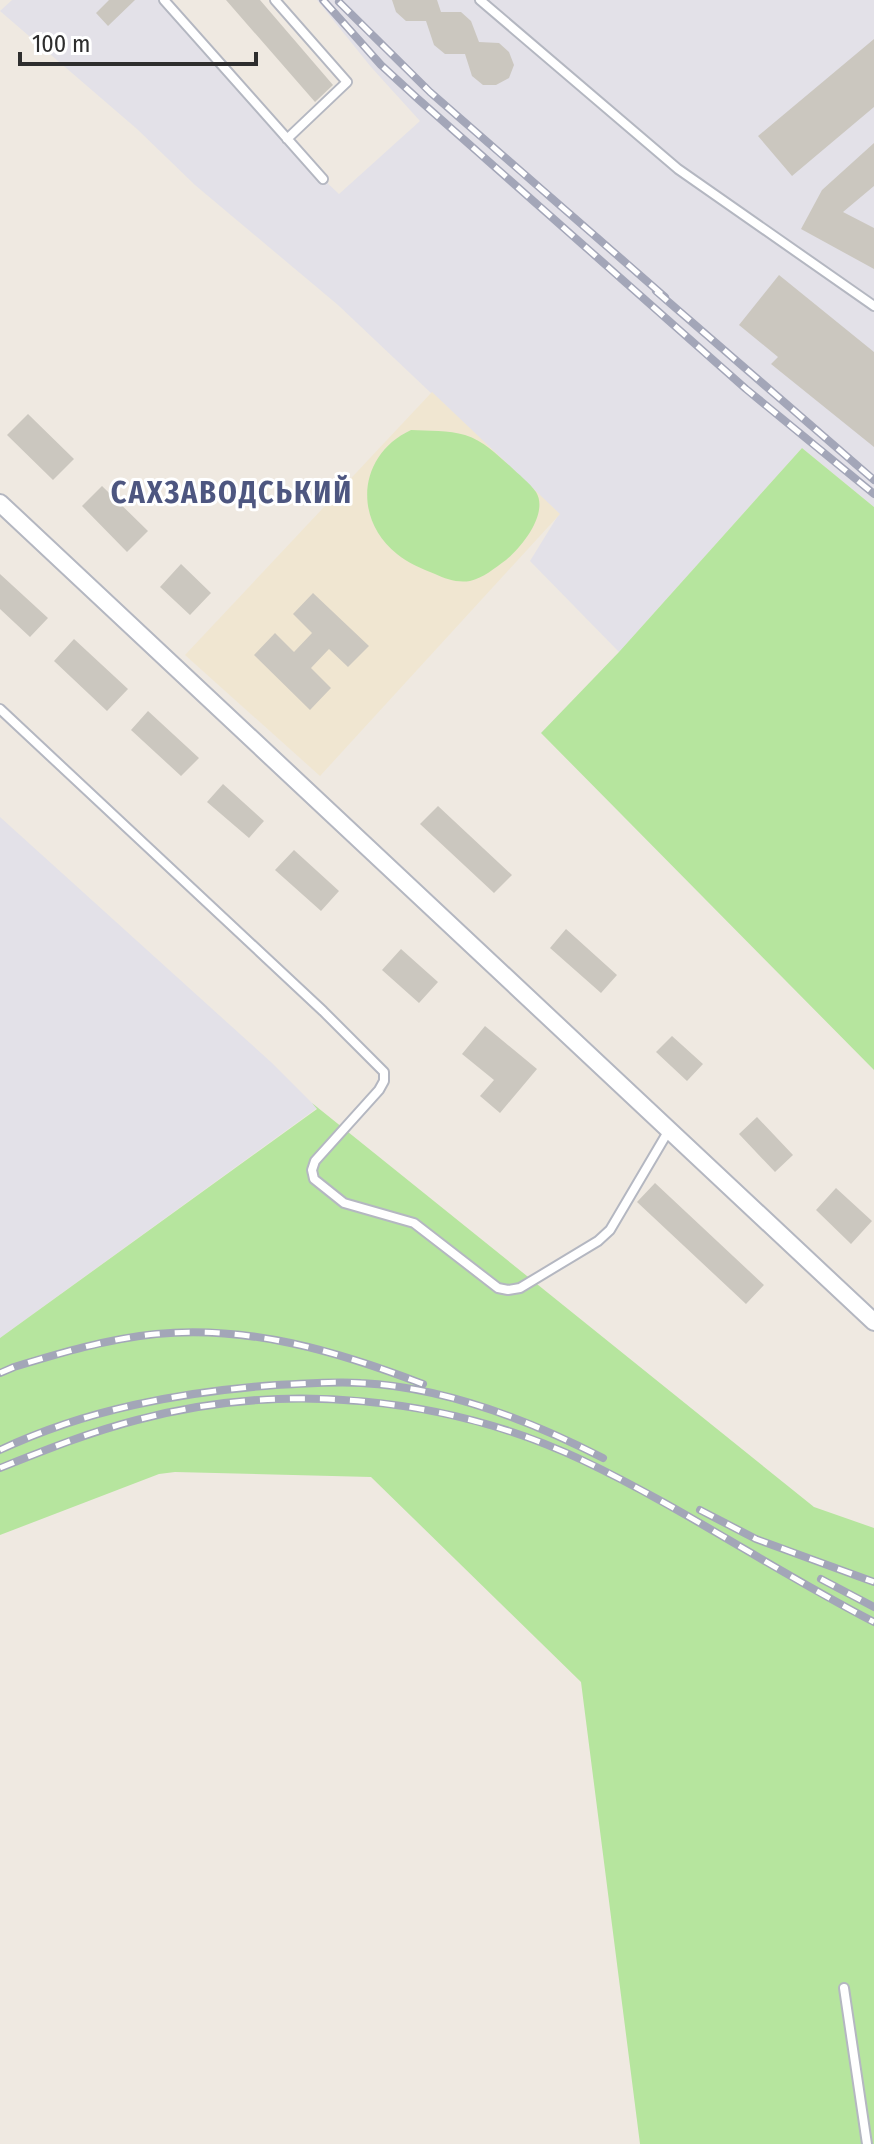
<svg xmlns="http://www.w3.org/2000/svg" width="874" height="2144" font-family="'Fira Sans Condensed',sans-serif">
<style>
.industrial{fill:#e3e1e8}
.education{fill:#f0e6d1}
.green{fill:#b6e59e}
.building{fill:#cbc7bf}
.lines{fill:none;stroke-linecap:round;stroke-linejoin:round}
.service-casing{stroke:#b4b7c1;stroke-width:12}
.minor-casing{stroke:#b4b7c1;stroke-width:20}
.service{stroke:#fff;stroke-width:8}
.minor{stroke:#fff;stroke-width:16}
.rail-casing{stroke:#a3a6b8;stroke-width:8}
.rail{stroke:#fff;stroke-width:5;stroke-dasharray:15;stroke-linecap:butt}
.labels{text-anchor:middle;stroke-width:6;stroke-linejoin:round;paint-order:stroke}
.district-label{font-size:30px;font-weight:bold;letter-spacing:2px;fill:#4d5680;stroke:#fff}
</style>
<rect width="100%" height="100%" fill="#efe9e1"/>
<!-- industrial -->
<path class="industrial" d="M12,0H164L323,179L339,194L420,121L371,67L317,0H874V507L802,448L619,652L530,561L559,514L338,305L195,185L137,129L0,11Z
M0,817L272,1063L317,1108L0,1338Z"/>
<!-- education -->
<path class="education" d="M432,392L560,514L320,776L185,655Z"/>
<!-- green -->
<path class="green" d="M411,430C428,431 449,430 465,435C484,441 496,454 510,466C518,474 530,483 536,492C549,513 522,547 506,560C495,568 483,578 470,581C457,583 446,579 435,574C422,569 408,563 397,554C352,518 359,454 411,430Z
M802,448L874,507V1070L541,733L619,652Z
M312,1103L814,1507L874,1528V2144H640L581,1682L371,1477L175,1472L159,1474L0,1535V1338L317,1109Z"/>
<!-- building -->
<path class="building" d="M109,0H135L108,26L96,13Z
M226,0H260L333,85L315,102Z
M392,0H437L441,12H461L471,21L479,42L499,43L509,52L514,65L509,78L496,85H483L472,76L465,54H445L434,45L426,21H406L396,12Z
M874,39V107L792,176L758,136Z
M874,143V186L843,212L874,228V269L801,229L822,190Z
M779,275L874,352V447L771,364L778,357L739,325Z
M28,414L74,459L53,480L7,435Z
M102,486L148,531L127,552L82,506Z
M181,564L211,593L190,615L160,587Z
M0,574L48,618L30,637L0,609Z
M313,593L369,646L348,667L329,649L311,668L331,688L310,710L254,655L275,633L294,652L312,633L293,614Z
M74,639L128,689L107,711L54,661Z
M148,711L199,758L181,776L131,730Z
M223,784L264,821L249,838L207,802Z
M438,806L512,875L494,893L420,824Z
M294,850L339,891L321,911L275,870Z
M566,929L617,975L601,993L550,948Z
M401,949L438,982L419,1003L382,970Z
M485,1026L537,1069L500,1113L480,1096L494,1080L462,1054Z
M672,1036L703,1064L687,1081L656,1052Z
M757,1117L793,1155L775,1172L739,1134Z
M655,1183L764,1285L746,1304L637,1202Z
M836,1188L872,1221L851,1244L816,1210Z"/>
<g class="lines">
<defs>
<path id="service" d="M164,0L323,179
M275,0L347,82L287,139
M480,0L678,169L874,306
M0,709L323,1011L384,1072V1081L379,1090L315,1161L312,1170L314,1179L344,1203L414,1223L498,1288L508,1290L520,1288L598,1241L610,1230L669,1130
M844,1988L867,2144"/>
<path id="minor" d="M0,503L874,1322"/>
</defs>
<!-- service casing -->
<use href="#service" class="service-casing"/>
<!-- minor casing -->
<use href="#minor" class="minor-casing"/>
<!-- service -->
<use href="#service" class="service"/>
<!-- minor -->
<use href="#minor" class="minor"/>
<defs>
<path id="rail" d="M323,0L381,65L418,99L746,389L874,494
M339,2L430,92L665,297
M656,291L874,480
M0,1373L14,1367C60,1353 107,1339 156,1334C248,1325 337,1351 423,1384
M0,1450C87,1409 181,1392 276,1385C304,1384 333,1381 361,1383C444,1387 529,1420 603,1458
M0,1468C45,1450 90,1432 137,1420C282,1381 447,1396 582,1460C683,1508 775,1571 874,1622
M700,1510L756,1539L874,1582
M821,1579L874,1607"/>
</defs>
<!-- rail casing -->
<use href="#rail" class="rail-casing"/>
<!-- rail -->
<use href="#rail" class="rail"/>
</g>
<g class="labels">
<!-- district labels -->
<g class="district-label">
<text x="232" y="503">САХЗАВОДСЬКИЙ</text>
</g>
</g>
<!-- scale -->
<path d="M20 52v12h236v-12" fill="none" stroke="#2e2e2e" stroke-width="4"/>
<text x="32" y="52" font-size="24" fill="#2e2e2e" stroke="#ffffff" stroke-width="6" paint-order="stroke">100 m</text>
</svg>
